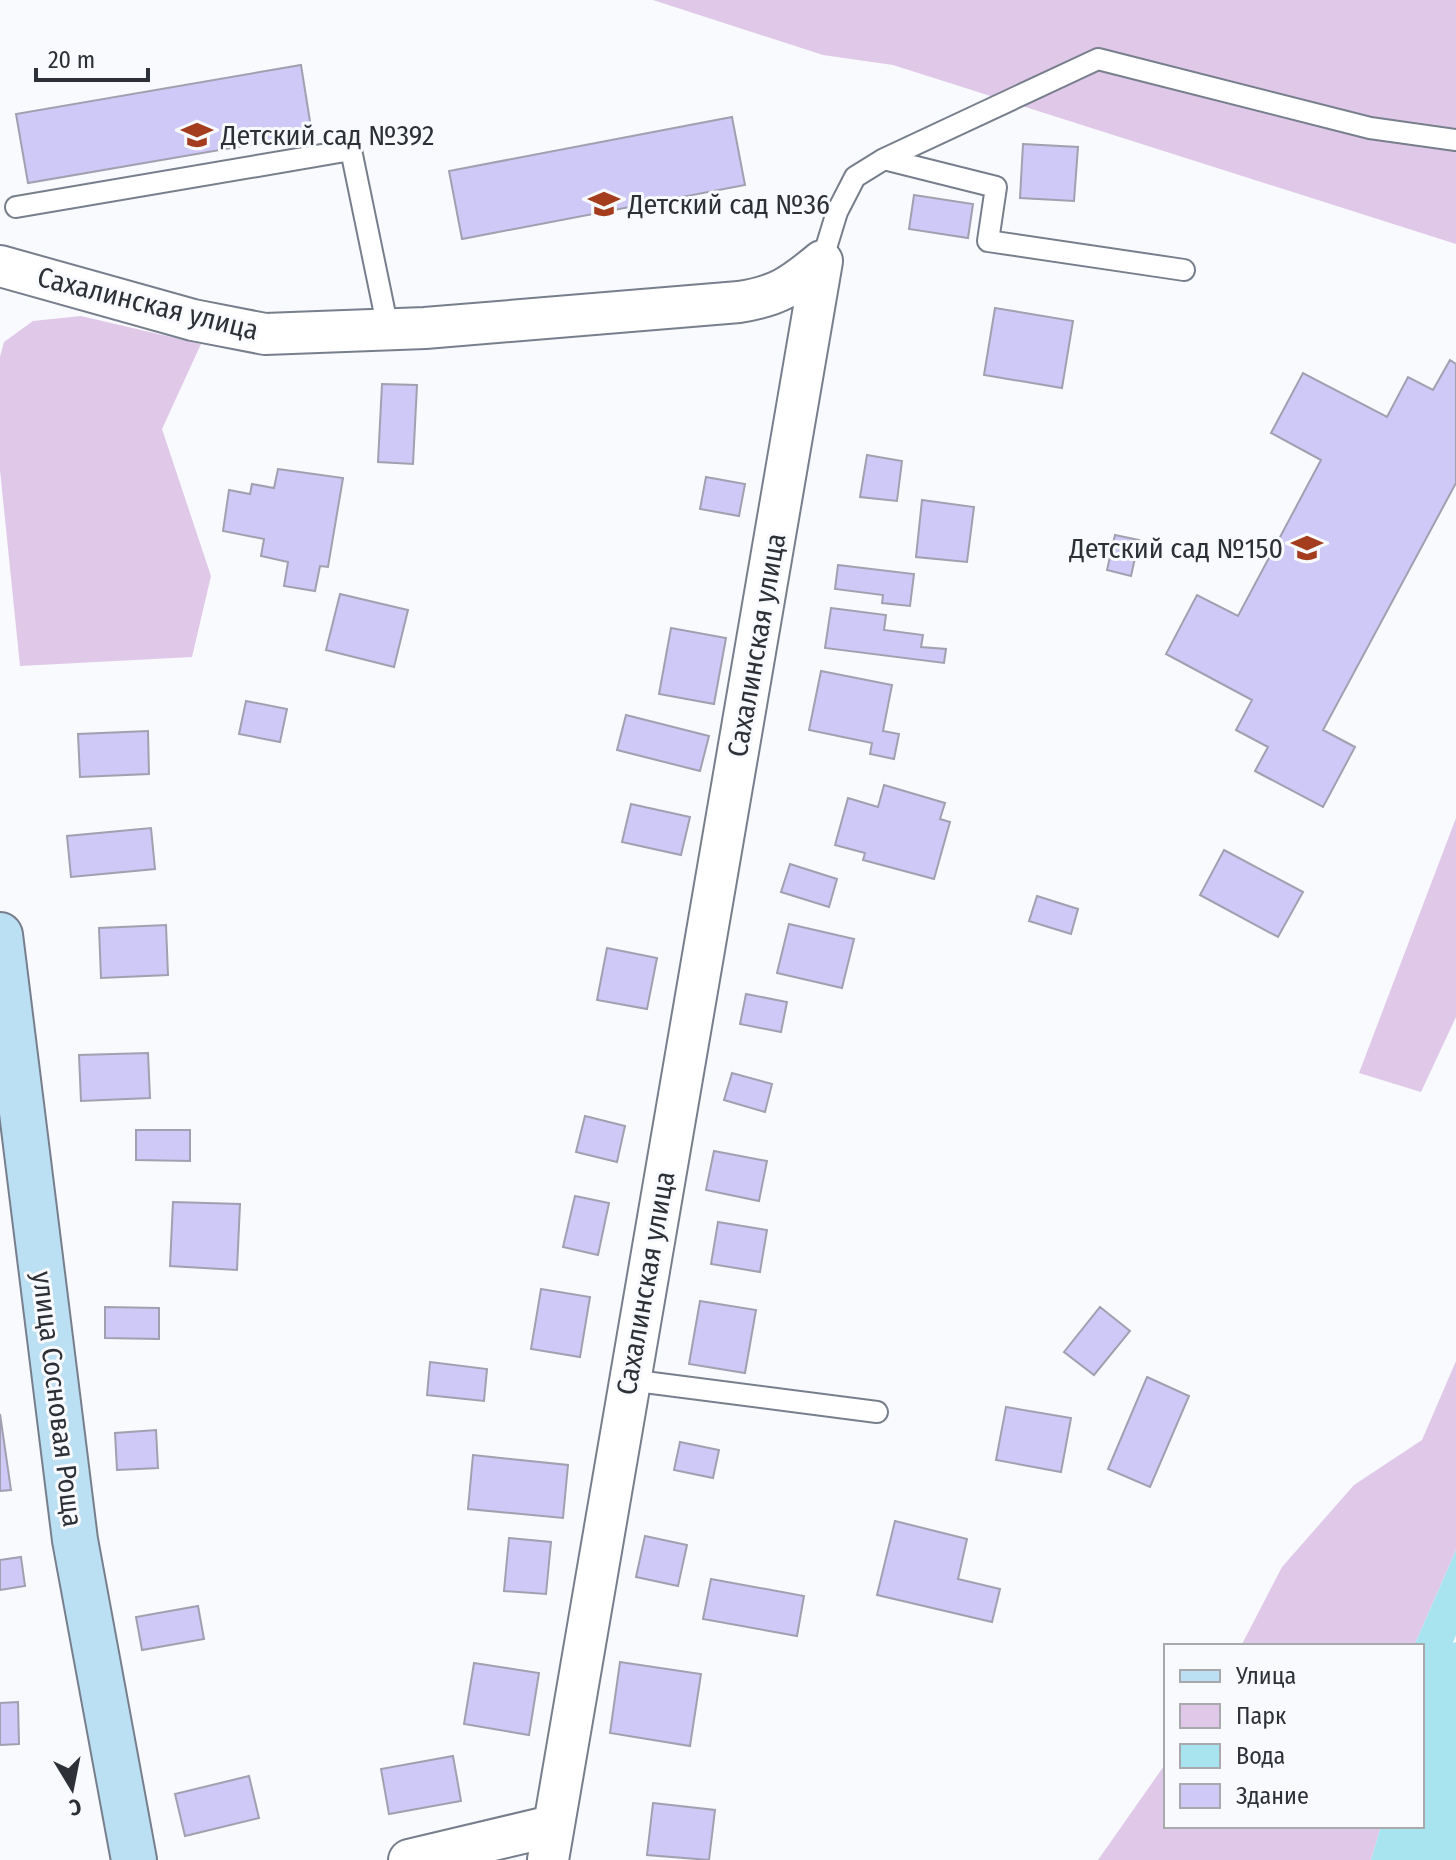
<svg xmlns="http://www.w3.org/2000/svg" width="1456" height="1860" font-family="'Fira Sans Condensed',sans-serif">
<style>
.green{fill:#e0c8e8}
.water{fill:#a8e4ef}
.building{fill:#cec9f6;stroke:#a1a0b0;stroke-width:2}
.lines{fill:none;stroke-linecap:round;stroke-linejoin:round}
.service-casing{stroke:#777e8c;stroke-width:24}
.minor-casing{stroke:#777e8c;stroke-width:44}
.secondary-casing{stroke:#777e8c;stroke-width:48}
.service{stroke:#fff;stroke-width:20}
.minor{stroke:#fff;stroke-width:40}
.secondary{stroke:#bbe0f3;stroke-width:44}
.labels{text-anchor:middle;stroke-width:6;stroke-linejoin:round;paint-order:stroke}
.poi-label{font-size:28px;fill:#2d3036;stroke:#f8fafd;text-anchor:start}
.street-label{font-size:28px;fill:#2d3036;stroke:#f8fafd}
</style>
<rect width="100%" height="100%" fill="#f8fafd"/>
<!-- green -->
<path class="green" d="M653,0H1456V244L893,65L823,55Z
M81,316L201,344L162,429L211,576L192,657L20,666L0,470V357L4,342L33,321Z
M1456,818V1017L1421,1092L1359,1073Z
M1456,1361V1550L1414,1646H1241L1282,1567L1354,1485L1422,1440Z
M1166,1763V1826H1381L1371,1860H1098Z"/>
<!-- water -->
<path class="water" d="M1456,1550V1635L1453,1643L1456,1642V1860H1371L1381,1826H1422V1646H1414Z"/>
<!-- building -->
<path class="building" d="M301,65L312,134L28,183L16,114Z
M732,117L745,185L462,239L449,171Z
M1023,144L1078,147L1074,201L1020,198Z
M914,195L973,204L968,238L909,229Z
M995,308L1073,321L1062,388L984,375Z
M1450,360L1456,364V483L1323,730L1355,747L1323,807L1255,771L1268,747L1236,730L1252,700L1166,654L1197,595L1238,616L1321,460L1271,433L1303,373L1387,417L1408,377L1433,390Z
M382,384L417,385L413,464L378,462Z
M867,455L902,461L897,501L860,497Z
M278,469L343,478L328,567L320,566L315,591L284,586L288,562L261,556L264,539L223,531L229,490L250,494L252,484L274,488Z
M706,477L745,484L739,516L700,509Z
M922,500L974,507L967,562L916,557Z
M1115,535L1139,540L1131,576L1107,570Z
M838,565L914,574L910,606L882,603L883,595L835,589Z
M340,594L408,610L394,667L326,650Z
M831,608L886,615L884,630L923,635L921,647L946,649L944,663L825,648Z
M671,628L726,638L714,704L659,694Z
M821,671L892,685L883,731L899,734L894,759L870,754L872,743L809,730Z
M246,701L287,709L280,742L239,734Z
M626,715L709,736L700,771L617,750Z
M148,731L149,774L80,777L78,734Z
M884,785L945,803L940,819L950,822L934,879L863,860L865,853L835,845L848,798L878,807Z
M631,804L690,817L681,855L622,842Z
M151,828L155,869L71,877L67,836Z
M1224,850L1303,892L1278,937L1200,895Z
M790,864L837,879L829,907L781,892Z
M1037,896L1078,909L1071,934L1029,921Z
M789,924L854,939L842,988L777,973Z
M166,925L168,975L101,978L99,928Z
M607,948L657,958L647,1009L597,1000Z
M746,994L787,1002L781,1032L740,1024Z
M148,1053L150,1098L81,1101L79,1055Z
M732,1073L772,1084L765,1112L724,1100Z
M585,1116L625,1126L617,1162L576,1152Z
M136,1130H190V1161L136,1160Z
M714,1151L767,1161L759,1201L706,1190Z
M575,1196L609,1203L598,1255L563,1247Z
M173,1202L240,1204L237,1270L170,1266Z
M718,1222L767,1230L760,1272L711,1264Z
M541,1289L590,1297L580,1357L531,1349Z
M700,1301L756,1310L745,1373L689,1364Z
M105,1307L159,1308V1339L105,1338Z
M1100,1307L1130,1331L1094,1375L1064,1352Z
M430,1362L487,1369L484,1401L427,1395Z
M1147,1377L1189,1396L1150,1487L1108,1469Z
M1006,1407L1071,1418L1061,1472L996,1460Z
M0,1414L11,1490L0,1491Z
M156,1430L158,1468L117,1470L115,1433Z
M680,1442L719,1450L713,1478L674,1470Z
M473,1455L568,1465L563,1518L468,1509Z
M895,1521L967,1539L958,1579L1000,1589L992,1622L877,1595Z
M645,1536L687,1545L678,1586L636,1577Z
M509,1538L551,1542L546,1594L504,1591Z
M21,1557L25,1586L0,1590V1560Z
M711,1579L804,1596L797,1636L703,1619Z
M198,1606L204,1639L142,1650L136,1617Z
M620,1662L701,1674L690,1746L610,1733Z
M474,1663L539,1673L529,1735L464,1724Z
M18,1702L19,1744L0,1745V1703Z
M453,1756L461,1801L389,1814L381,1769Z
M249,1776L259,1818L185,1836L175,1794Z
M653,1803L715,1810L709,1860L647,1855Z"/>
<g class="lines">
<defs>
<path id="service" d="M884,159L1098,59L1370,128L1456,140
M16,207L351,150L388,329
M822,261L837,212L855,177L884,159L996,187L988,241L1184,270
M629,1380L877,1412"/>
<path id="minor" d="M0,266L193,320L265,334L425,328L739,302C778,296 792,286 822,261
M409,1860L552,1826
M548,1860L822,261"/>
<path id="secondary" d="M0,935L75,1540L134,1860"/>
</defs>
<!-- service casing -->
<use href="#service" class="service-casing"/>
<!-- minor casing -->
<use href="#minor" class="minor-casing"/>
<!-- secondary casing -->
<use href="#secondary" class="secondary-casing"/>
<!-- service -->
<use href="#service" class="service"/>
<!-- minor -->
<use href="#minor" class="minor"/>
<!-- secondary -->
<use href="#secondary" class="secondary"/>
</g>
<!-- icons -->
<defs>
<symbol id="school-bare" viewBox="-9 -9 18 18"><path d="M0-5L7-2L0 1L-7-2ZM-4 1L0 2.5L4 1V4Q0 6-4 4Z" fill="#a43c1e" stroke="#f8fafd" stroke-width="2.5" paint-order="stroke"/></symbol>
</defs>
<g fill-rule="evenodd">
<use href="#school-bare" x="175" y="113" width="44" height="44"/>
<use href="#school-bare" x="582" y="182" width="44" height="44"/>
<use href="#school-bare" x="1285" y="526" width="44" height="44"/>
</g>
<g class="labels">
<!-- poi labels -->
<g class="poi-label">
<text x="221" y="145">Детский сад №392</text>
<text x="628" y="214">Детский сад №36</text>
<text x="1283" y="558" text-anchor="end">Детский сад №150</text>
</g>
<!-- street labels -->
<g class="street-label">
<text transform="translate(148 303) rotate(14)" y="10">Сахалинская улица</text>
<text transform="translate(756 645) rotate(-80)" y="10">Сахалинская улица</text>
<text transform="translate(645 1283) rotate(-80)" y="10">Сахалинская улица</text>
<text transform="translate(58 1399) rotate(83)" y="10">улица Сосновая Роща</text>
</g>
</g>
<!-- legend -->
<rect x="1164" y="1644" width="260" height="184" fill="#f8fafd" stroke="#a7a9ad" stroke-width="2"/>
<rect x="1180" y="1670" width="40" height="12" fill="#bbe0f3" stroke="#a7a9ad" stroke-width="2"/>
<text x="1236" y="1684" font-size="24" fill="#2d3036">Улица</text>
<rect x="1180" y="1704" width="40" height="24" fill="#e0c8e8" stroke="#a7a9ad" stroke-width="2"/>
<text x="1236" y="1724" font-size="24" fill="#2d3036">Парк</text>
<rect x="1180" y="1744" width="40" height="24" fill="#a8e4ef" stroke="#a7a9ad" stroke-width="2"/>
<text x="1236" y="1764" font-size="24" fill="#2d3036">Вода</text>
<rect x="1180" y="1784" width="40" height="24" fill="#cec9f6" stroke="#a7a9ad" stroke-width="2"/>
<text x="1236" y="1804" font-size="24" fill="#2d3036">Здание</text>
<!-- north arrow -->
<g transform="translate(72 1788) rotate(170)" stroke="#f8fafd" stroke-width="6" paint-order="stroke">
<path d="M0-6L14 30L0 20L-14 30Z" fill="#2d3036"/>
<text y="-12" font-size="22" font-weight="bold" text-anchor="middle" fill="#2d3036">С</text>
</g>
<!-- scale -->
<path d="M36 68v12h112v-12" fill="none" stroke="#2d3036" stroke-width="4"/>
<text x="48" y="68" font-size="24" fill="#2d3036" stroke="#f8fafd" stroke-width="6" paint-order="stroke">20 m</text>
</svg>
